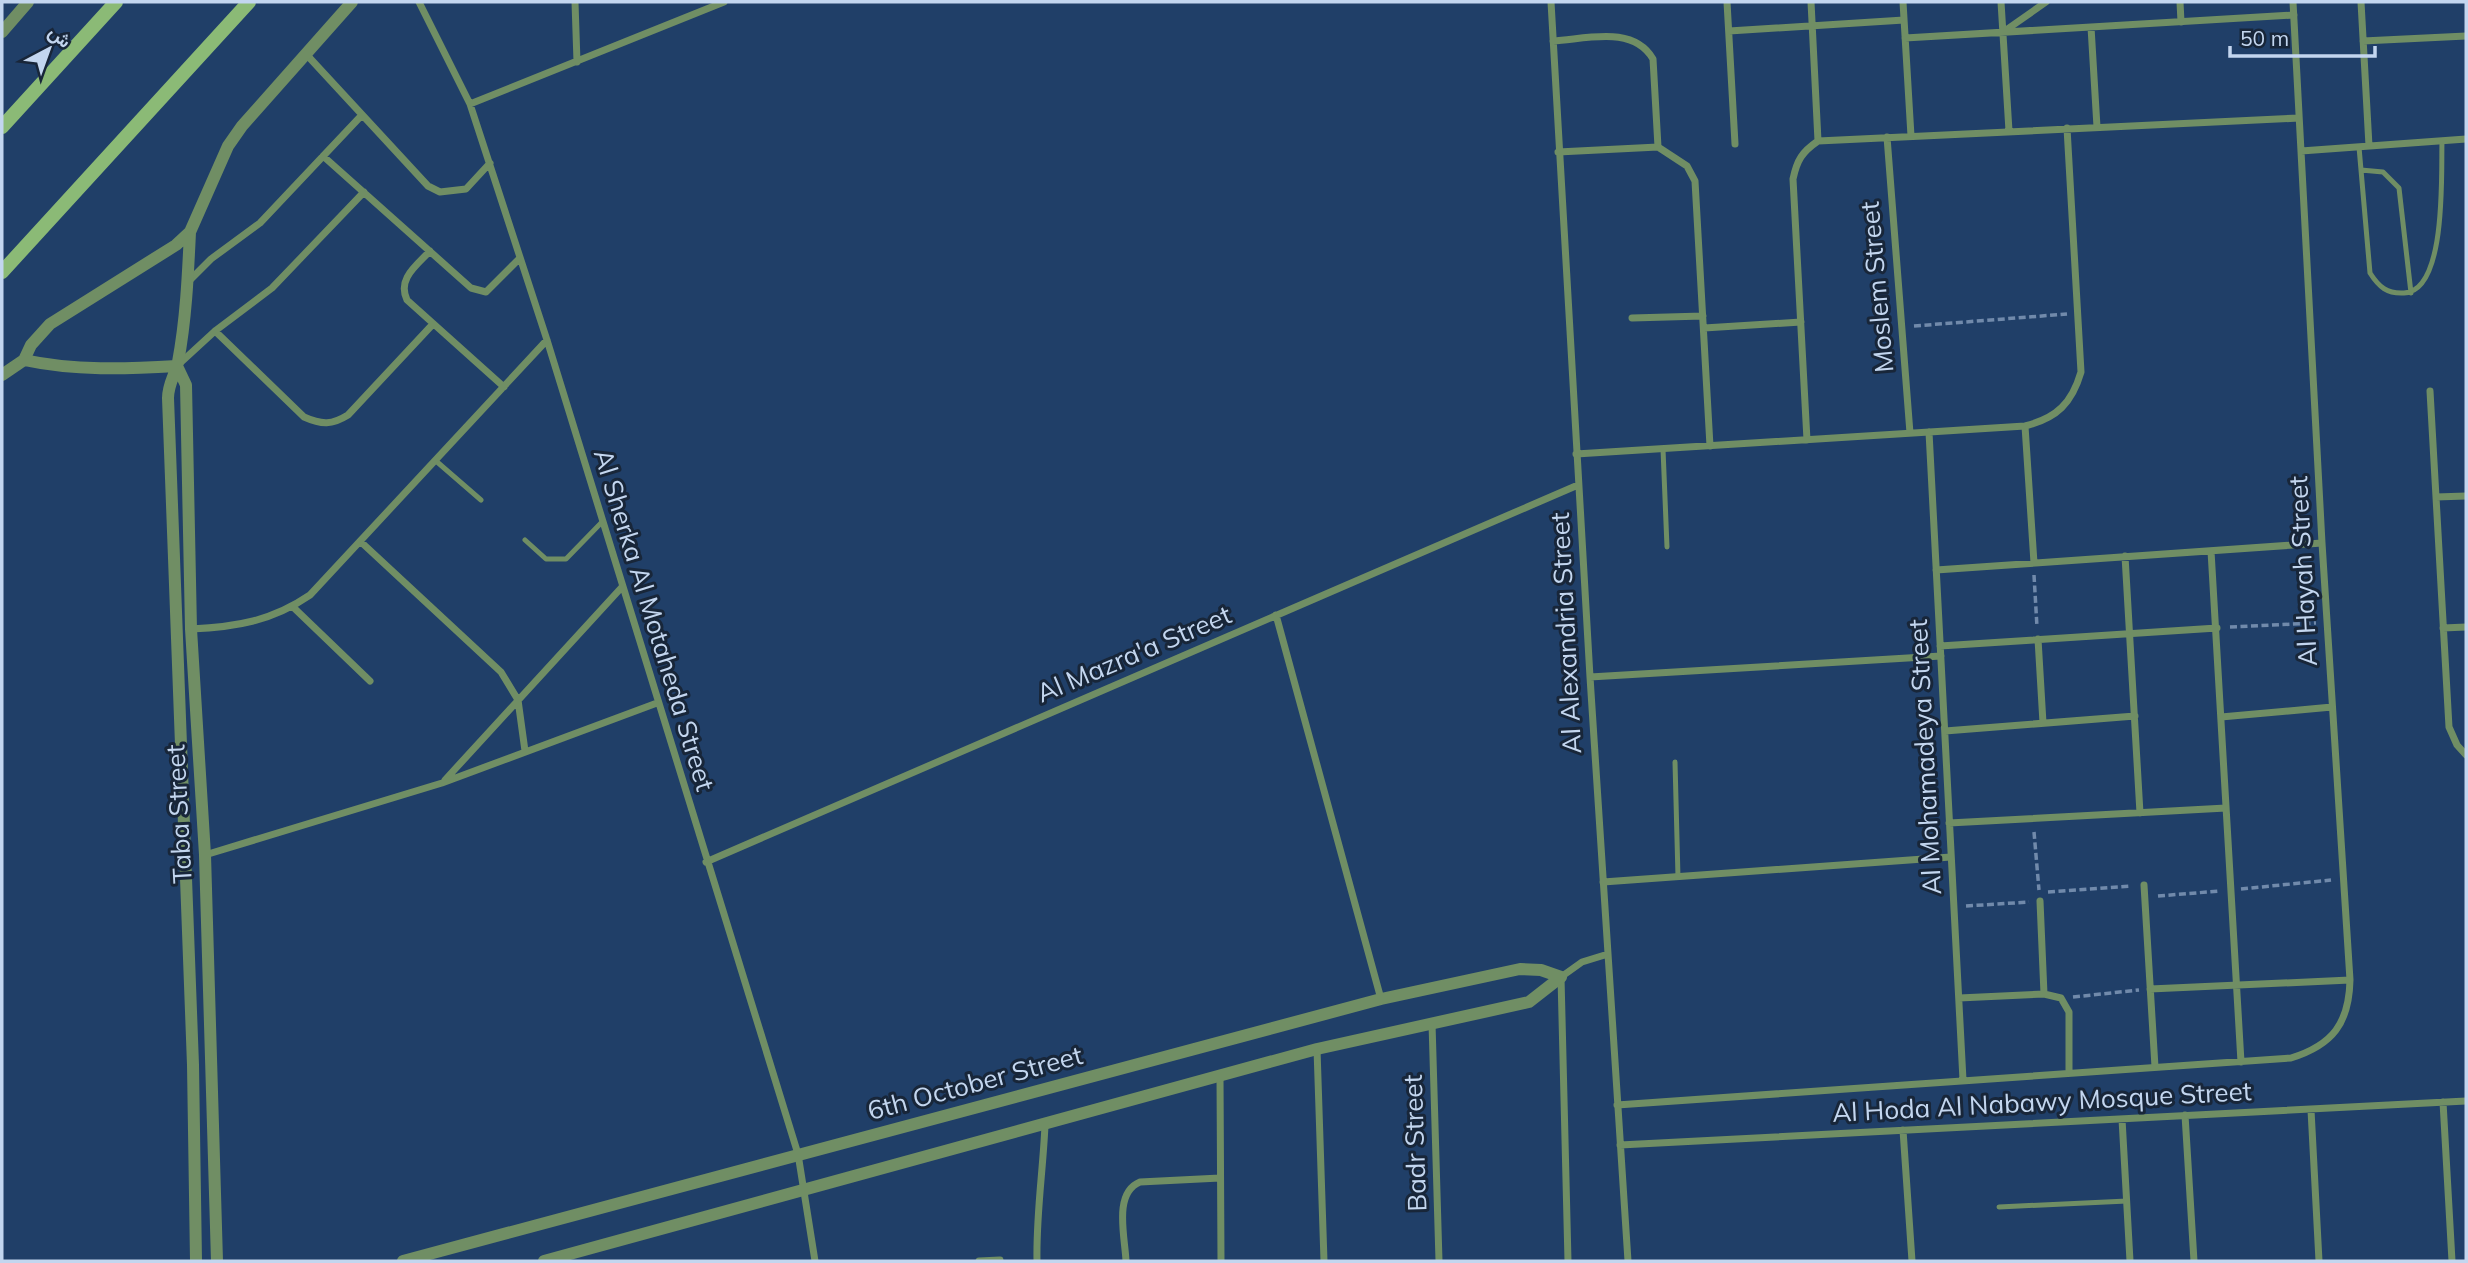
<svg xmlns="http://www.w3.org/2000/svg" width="2468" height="1263" font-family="Mulish,Vazirmatn,sans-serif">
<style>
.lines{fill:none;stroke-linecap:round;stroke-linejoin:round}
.path{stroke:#718aab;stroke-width:3.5;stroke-dasharray:7 3.5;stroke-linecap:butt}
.service{stroke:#708e64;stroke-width:5}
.minor{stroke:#708e64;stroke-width:7}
.tertiary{stroke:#708e64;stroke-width:12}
.secondary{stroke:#8bba76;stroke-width:14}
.labels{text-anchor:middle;stroke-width:6;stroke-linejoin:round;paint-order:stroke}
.street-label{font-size:26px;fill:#c3d6ef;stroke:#182639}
</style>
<rect width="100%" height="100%" fill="#203f68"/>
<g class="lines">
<!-- path -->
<path class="path" d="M1914,326L2067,314
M2034,575L2037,627
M2230,627L2316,623
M2034,832L2039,890
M2241,889L2331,880
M2048,892L2131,886
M2158,896L2220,891
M1966,906L2029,902
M2073,997L2139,990"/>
<!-- service -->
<path class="service" d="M2359,147L2370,273C2379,287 2387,294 2404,293C2447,291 2441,173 2442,141
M2361,170L2383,172L2399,188L2411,293
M1663,449L1667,547
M436,461L481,500
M525,540L546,559H566L602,522
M1675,762L1678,877
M1999,1207L2127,1201"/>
<!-- minor -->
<path class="minor" d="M419,2L470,104L547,340L798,1154L815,1261
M575,2L577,62
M1551,2L1590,677L1628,1261
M1727,2L1735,144
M1811,2L1818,141
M1903,2L1911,136
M2001,2L2009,131
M2180,2L2181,22
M2361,2L2369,146
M2091,27L2097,127
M2006,30L2046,2
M1729,31L1904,20
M1905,38L2294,15
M1553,41C1587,39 1633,25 1653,59L1658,147
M2363,41L2466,36
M306,54L428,186L440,192L466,189L490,163
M470,104L724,2
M1887,137L1910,433
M2301,151L2466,139
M1558,152L1658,147L1687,166L1695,181L1710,446
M323,156L471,288L486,292L520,258
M430,251C416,266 397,279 407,300L504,387
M188,282L211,259L260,223L361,116
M1632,318L1703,316
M1704,328L1801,322
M215,331L304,417C322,425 332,425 348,415L433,324
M178,365L215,331L272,288L364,192
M2430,391L2449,727L2457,745L2466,755
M2025,426L2034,563
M1929,432L1963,1080
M1807,440L1793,179C1797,160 1802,152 1818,141L2299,118
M1576,454L2025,426C2057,418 2072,403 2081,372L2067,128
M2436,497L2466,496
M361,542L501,672L518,700L525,751
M2211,551L2241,1062
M2125,556L2140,813
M1936,570L2322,543
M293,607L370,681
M1276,615L1381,999
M2443,628L2466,627
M191,629C236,627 272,621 310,595L547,340
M2038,639L2043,723
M1940,646L2217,628
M1590,677L1941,656
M2221,717L2332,707
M1945,731L2135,716
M445,780L622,587
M1949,823L2226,808
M205,855L442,783L657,703
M706,862L1578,485
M1603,882L1951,857
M2144,885L2155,1067
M2040,901L2044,994
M2150,989L2350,980
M1959,998L2044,994L2061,998L2069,1012V1073
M1432,1023L1439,1261
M1317,1049L1324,1261
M1220,1076L1221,1261
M2443,1102L2452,1261
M1617,1105L2291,1058C2333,1045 2349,1023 2350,980L2322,543L2293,2
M2311,1110L2319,1261
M2185,1115L2194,1261
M2122,1119L2130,1261
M1903,1130L1912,1261
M1620,1145L2466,1101
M979,1261L1000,1260
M1037,1261C1036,1215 1043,1171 1045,1125
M1126,1261C1125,1237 1113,1193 1140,1182L1220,1178
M1568,1261L1561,977L1582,962L1608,954"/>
<!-- tertiary -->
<path class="tertiary" d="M2,32L28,2
M190,232C188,275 186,320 178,362C175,375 168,384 168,398L193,1065L196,1261
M24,360L31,345L50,324L176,245L190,232L228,146L242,126L352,2
M177,366L186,385L191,629L205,855L217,1261
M2,375L24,360C75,371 126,369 177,366
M403,1261L1381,999L1520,969L1541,970L1561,977L1529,1002L1317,1049L544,1261"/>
<!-- secondary -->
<path class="secondary" d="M2,127L116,2
M2,272L249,2"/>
</g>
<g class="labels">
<!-- street labels -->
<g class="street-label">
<text transform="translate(1877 287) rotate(-95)" y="9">Moslem Street</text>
<text transform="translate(2303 571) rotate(-93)" y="9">Al Hayah Street</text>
<text transform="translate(654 620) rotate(73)" y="9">Al Sherka Al Motaheda Street</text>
<text transform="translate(1566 633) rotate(-93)" y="9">Al Alexandria Street</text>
<text transform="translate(1134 654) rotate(-23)" y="9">Al Mazra'a Street</text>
<text transform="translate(1925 757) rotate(-93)" y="9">Al Mohamadeya Street</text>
<text transform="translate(179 814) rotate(-93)" y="9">Taba Street</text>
<text transform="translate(975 1083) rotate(-15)" y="9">6th October Street</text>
<text transform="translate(2042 1102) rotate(-3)" y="9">Al Hoda Al Nabawy Mosque Street</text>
<text transform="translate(1415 1143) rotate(-92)" y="9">Badr Street</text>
</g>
</g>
<!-- border -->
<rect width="2468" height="1263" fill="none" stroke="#c3d6ef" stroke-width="7"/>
<!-- north arrow -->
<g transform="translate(49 49) rotate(41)" stroke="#182639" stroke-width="5" paint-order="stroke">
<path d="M0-5L12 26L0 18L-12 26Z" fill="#c3d6ef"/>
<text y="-10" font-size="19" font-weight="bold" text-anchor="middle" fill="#c3d6ef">ش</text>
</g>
<!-- scale -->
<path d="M2230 46v10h145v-10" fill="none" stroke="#c3d6ef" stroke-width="3.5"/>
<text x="2240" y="46" font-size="21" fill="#c3d6ef" stroke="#182639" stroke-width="5" paint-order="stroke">50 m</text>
</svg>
